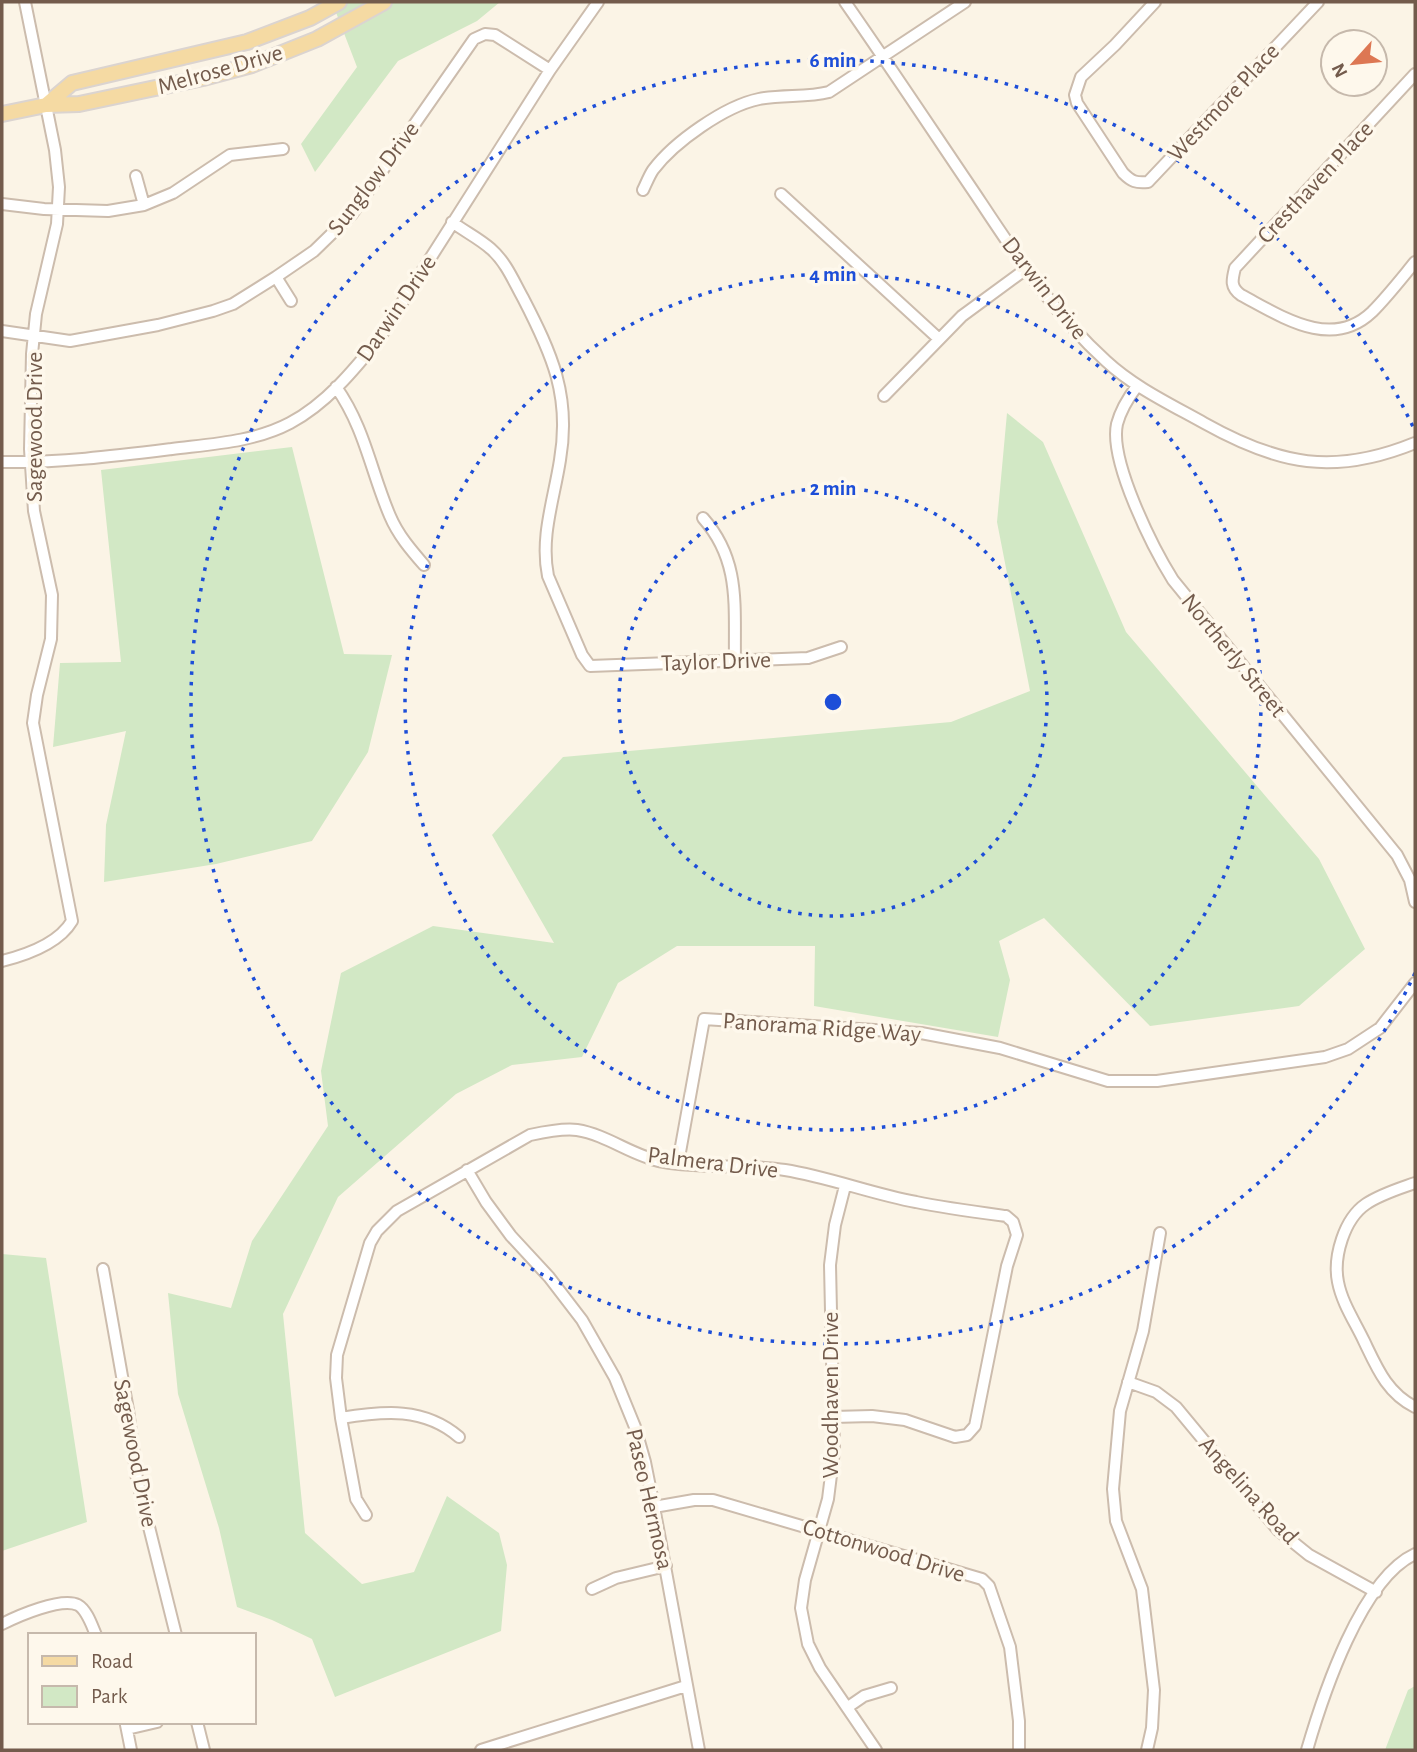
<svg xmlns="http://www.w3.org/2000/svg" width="1417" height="1752" font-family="'Alegreya Sans',sans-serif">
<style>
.green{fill:#d2e8c5}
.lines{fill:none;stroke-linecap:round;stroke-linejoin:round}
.minor-casing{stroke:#ccbcad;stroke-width:14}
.major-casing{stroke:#dbd4d0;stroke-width:18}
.minor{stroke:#fff;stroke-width:10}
.major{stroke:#f5daa3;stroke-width:14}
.ring{fill:none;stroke:#1d4ed8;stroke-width:3.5;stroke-dasharray:3.5 7}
.labels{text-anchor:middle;stroke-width:7;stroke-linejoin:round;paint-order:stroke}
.street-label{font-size:24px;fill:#735b4c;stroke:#fef8ec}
.centre{fill:#1d4ed8;stroke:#fef8ec;stroke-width:3.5}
.ring-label{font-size:21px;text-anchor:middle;font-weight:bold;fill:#1d4ed8;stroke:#fef8ec;stroke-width:7;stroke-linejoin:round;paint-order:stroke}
</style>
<rect width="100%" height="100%" fill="#fbf4e6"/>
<!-- green -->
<path class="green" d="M332,2H500L477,21L398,61L315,172L301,144L357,67Z
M1007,413L1043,442L1126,632L1319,859L1365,949L1299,1006L1150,1026L1044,918L999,941L1010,980L998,1037L814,1006L815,946H677L618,983L582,1057L512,1065L456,1094L338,1197L283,1314L305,1533L362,1584L414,1572L447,1496L499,1533L507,1565L501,1631L335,1697L312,1639L272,1620L237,1607L219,1528L178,1394L168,1293L231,1308L252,1241L328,1126L321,1071L341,973L433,926L554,943L492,835L563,757L951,722L1030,691L997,522Z
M292,447L344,654L392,655L368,752L312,841L216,864L104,882L106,825L126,731L53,747L60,663L121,662L101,470Z
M2,1254L46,1258L87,1522L2,1551Z
M1415,1686V1750H1385L1408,1690Z"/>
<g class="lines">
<defs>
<path id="minor" d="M845,2C889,65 932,130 976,195C1015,254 1053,313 1106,361C1134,387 1170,404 1204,423C1279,465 1334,476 1415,443
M1155,2L1115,45L1081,77L1075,95L1077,103L1123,173C1132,182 1136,183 1148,182L1318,2
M1415,74L1235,268C1232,280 1230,287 1241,295C1281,316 1331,351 1372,312C1387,297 1401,279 1415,262
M136,176L144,205
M643,190C646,184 649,176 653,170C674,142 725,106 759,99C783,94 806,98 829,92L965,2
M781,194L939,339
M2,204L44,209L108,211L144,205L173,193L230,155L283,149
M452,222C464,231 480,239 491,249C506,262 514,282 523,298C552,354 571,396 560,460C554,499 540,537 548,576L582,655L590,666L808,658L841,647
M276,277L291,301
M2,331L70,341L158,325L213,311L233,304L276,277L314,251L352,214L474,39L485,34L495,35L550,70
M1137,386C1128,398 1121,409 1117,424C1109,461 1153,548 1173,580L1397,855L1410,880L1415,902
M336,387C365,428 371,472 390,516C398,535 411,550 424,565
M884,396L962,316L1026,269
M2,462C59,463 115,456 172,449C212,444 254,442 290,423C326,404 354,370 379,339L550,70L598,2
M703,518C741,561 734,606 735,660
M2,961C26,955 59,943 72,921L33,723L37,695L51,639L52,595L34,511L30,449L32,354L36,314L57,224L59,187L55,150L25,2
M678,1163L704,1019L921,1033L1000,1048L1108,1081H1157L1325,1057L1348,1049L1380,1028L1415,983
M467,1170L486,1202L511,1236L549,1277L582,1320L615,1378L635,1427L645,1462L654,1507L699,1750
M1415,1183C1398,1189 1381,1194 1366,1204C1344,1219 1333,1257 1338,1282C1342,1303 1355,1322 1364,1341C1377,1368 1387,1393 1415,1407
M845,1186L835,1225L830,1265L834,1451L828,1499L805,1580L801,1608L808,1644L820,1668L876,1750
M103,1269L128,1410L137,1479L176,1635
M1128,1382L1156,1392L1176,1407L1278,1530L1309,1555L1376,1592
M341,1418C384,1411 424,1407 459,1437
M654,1507L694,1500H713L982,1579L989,1586L1010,1647L1019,1721V1750
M366,1515L356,1499L341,1418L336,1378L337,1355L370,1243L377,1231L397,1211L530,1135C544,1132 563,1128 577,1130C608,1135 632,1156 663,1162C703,1169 745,1164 785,1170C829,1177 872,1194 916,1202C945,1208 976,1212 1006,1216L1013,1222L1017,1235L1007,1266L975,1426L967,1435L955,1437L905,1420L872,1416L833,1417
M592,1589L616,1578L666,1566
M2,1624C18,1616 61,1597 78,1605C87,1610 92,1626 96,1635
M848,1707L864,1696L891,1688
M197,1722L204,1750
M126,1725L131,1750
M127,1729L157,1722
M481,1750L686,1686
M1147,1750L1152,1728L1154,1690L1142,1589L1116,1521L1113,1489L1120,1411L1143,1331L1160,1233
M1307,1750C1323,1695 1361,1579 1415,1554"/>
<path id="major" d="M46,105L72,83L247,42L310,18L339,2
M2,114L46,105L79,104L203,78L252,65L317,39L384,2"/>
</defs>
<!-- minor casing -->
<use href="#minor" class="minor-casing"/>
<!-- major casing -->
<use href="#major" class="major-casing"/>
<!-- minor -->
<use href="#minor" class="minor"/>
<!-- major -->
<use href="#major" class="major"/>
</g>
<!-- distance rings -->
<g class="ring">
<circle cx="833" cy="702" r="214"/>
<circle cx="833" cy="702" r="428"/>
<path d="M1415 973A642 642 0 1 1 1415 431"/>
</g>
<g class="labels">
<!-- street labels -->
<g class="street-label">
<text transform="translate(220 69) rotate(-16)" y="8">Melrose Drive</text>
<text transform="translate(1223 102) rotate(-47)" y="8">Westmore Place</text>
<text transform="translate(373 178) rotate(-53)" y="8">Sunglow Drive</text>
<text transform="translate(1315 182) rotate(-47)" y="8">Cresthaven Place</text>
<text transform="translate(1045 288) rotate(52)" y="8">Darwin Drive</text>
<text transform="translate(396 308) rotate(-56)" y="8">Darwin Drive</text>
<text transform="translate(34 427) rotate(-90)" y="8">Sagewood Drive</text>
<text transform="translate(1234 655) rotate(51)" y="8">Northerly Street</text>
<text transform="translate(716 661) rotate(-2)" y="8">Taylor Drive</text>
<text transform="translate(822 1027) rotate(4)" y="8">Panorama Ridge Way</text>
<text transform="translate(713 1162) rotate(7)" y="8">Palmera Drive</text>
<text transform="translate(830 1395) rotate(-90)" y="8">Woodhaven Drive</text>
<text transform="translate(136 1453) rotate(79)" y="8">Sagewood Drive</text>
<text transform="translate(1249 1490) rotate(48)" y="8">Angelina Road</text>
<text transform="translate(650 1499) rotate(77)" y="8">Paseo Hermosa</text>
<text transform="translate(884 1550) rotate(17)" y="8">Cottonwood Drive</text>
</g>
</g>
<circle cx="833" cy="702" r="10" class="centre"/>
<g class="ring-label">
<text x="833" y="67">6 min</text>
<text x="833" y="281">4 min</text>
<text x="833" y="495">2 min</text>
</g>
<!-- border -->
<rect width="1417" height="1752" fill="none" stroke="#735b4c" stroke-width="7"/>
<!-- legend -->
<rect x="28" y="1633" width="228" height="91" fill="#fef8ec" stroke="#c6b9ac" stroke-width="2"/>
<rect x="42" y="1656" width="35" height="10" fill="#f5daa3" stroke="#c6b9ac" stroke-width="2"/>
<text x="91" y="1668" font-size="21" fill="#735b4c">Road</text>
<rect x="42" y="1686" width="35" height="21" fill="#d2e8c5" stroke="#c6b9ac" stroke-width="2"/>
<text x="91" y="1703" font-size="21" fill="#735b4c">Park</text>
<!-- north arrow -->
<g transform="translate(1354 63) rotate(243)"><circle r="33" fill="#fef8ec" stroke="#c6b9ac" stroke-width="2"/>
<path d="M0-5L12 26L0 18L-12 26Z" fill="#dd7753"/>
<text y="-10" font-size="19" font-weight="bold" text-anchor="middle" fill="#735b4c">N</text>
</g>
</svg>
